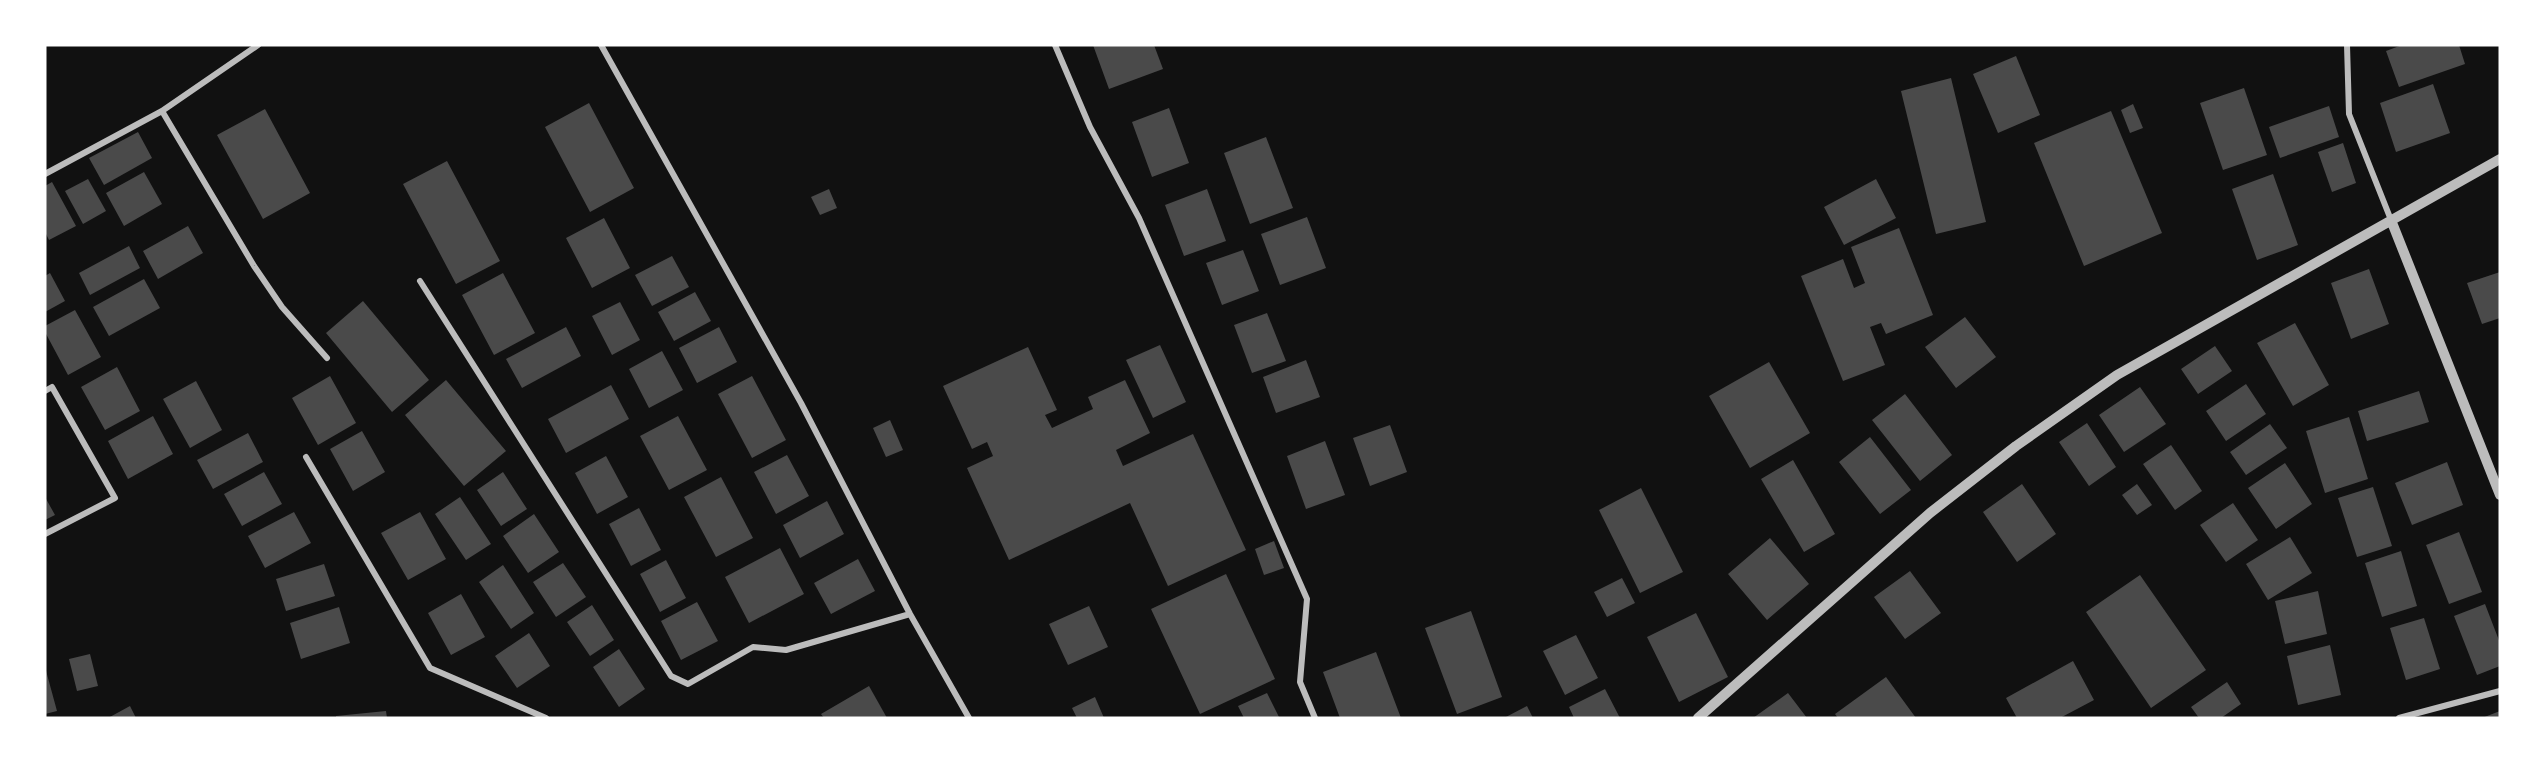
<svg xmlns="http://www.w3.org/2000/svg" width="2545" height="763" font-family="'IBM Plex Sans',sans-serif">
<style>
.building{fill:#4a4a4a}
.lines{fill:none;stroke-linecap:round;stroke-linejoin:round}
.minor{stroke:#bcbcbc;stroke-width:6}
.tertiary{stroke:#bcbcbc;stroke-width:10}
</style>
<rect width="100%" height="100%" fill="#111"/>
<!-- building -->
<path class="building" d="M1093,45H1154L1163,69L1109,89Z
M2402,45H2459L2465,64L2399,87L2386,51Z
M2016,56L2040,115L1998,133L1973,74Z
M1951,78L1986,222L1936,234L1901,91Z
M2433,84L2450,133L2396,152L2380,103Z
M2244,88L2267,155L2223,170L2200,103Z
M589,103L634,188L590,212L545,127Z
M2133,104L2143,128L2130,133L2121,110Z
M2329,106L2339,137L2280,158L2269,127Z
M1169,108L1189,163L1152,177L1132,122Z
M265,109L310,193L263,219L217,135Z
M2111,111L2162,233L2084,266L2034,143Z
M138,132L152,158L104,185L89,158Z
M1266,137L1293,208L1250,224L1224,153Z
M2343,143L2356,183L2332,192L2318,152Z
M447,161L500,261L456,284L403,184Z
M144,172L162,204L124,226L106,193Z
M2273,174L2298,245L2257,260L2232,189Z
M88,179L106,211L83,224L65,191Z
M1876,179L1896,218L1844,245L1824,207Z
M52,182L76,226L49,240L45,232V186Z
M829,189L837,208L820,215L811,197Z
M1207,189L1226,241L1184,256L1165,205Z
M1307,217L1326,268L1280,285L1261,234Z
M604,218L630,268L592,288L566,238Z
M188,226L203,253L158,279L143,251Z
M1899,228L1933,315L1886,334L1881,323L1870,327L1885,365L1843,381L1801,276L1843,259L1854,288L1865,283L1851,247Z
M129,246L140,268L90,295L79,273Z
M1243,250L1259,291L1222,305L1206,263Z
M672,256L689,287L652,306L635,275Z
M2369,269L2389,324L2351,339L2331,283Z
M2500,272V318L2482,324L2467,283Z
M50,273L65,301L45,312V276Z
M503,273L535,333L494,355L462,295Z
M144,279L160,308L109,336L93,307Z
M695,292L711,321L674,341L658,312Z
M363,301L429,380L392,412L326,333Z
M620,302L640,340L612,355L592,316Z
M75,310L101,357L68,375L45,332V326Z
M1267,313L1286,361L1252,373L1234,325Z
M1965,317L1996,357L1956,388L1925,347Z
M2295,323L2329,385L2293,406L2257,343Z
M566,327L581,356L522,388L506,359Z
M719,327L737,362L697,383L679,348Z
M1160,345L1186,402L1153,418L1126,360Z
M2215,346L2232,371L2198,394L2181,369Z
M1028,347L1057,410L1045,415L1052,428L1093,409L1088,397L1125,380L1150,433L1116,450L1123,466L1193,434L1246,550L1168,586L1130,503L1009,560L967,468L993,456L987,442L972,449L943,386Z
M662,351L683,390L649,408L629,369Z
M1306,360L1320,397L1276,413L1263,377Z
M1769,362L1810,433L1750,468L1709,396Z
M117,367L140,411L105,430L81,387Z
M330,376L356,423L318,445L292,398Z
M752,376L786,440L752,458L718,394Z
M446,380L506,451L464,486L405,415Z
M196,381L222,430L190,448L163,399Z
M2246,384L2266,414L2226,441L2206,411Z
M611,385L629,419L566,453L548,419Z
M2140,387L2166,424L2124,452L2099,415Z
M2419,391L2429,422L2367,441L2358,411Z
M1905,394L1952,455L1920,481L1872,420Z
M153,416L173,454L128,479L108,441Z
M678,416L707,470L669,490L640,436Z
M2349,417L2368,479L2325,493L2306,431Z
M890,420L903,450L886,457L873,428Z
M2087,423L2116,467L2089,486L2059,442Z
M2270,424L2287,448L2246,475L2230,452Z
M1390,425L1407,472L1370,486L1353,438Z
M362,431L385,472L353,491L330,449Z
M248,433L263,462L213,489L197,460Z
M1870,437L1911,490L1880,514L1839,462Z
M1325,441L1345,495L1306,509L1287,456Z
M2171,445L2202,491L2175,510L2143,464Z
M787,455L809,496L776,514L754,472Z
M606,456L628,497L597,514L575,473Z
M1793,460L1835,534L1804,552L1761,479Z
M2447,462L2463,505L2412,525L2395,483Z
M2285,463L2312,504L2276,529L2248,488Z
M264,472L282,504L242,526L224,494Z
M503,472L527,509L501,526L477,490Z
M721,477L753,538L716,557L684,497Z
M2022,484L2056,534L2017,562L1983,512Z
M2137,484L2152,505L2137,515L2122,495Z
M2373,487L2392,546L2357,557L2338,498Z
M1641,488L1683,572L1640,593L1599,510Z
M45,497L55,515L45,520Z
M460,497L491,544L466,560L435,514Z
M827,501L844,534L800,558L783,525Z
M2233,503L2258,540L2226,562L2200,525Z
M639,508L661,550L631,566L609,524Z
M294,512L311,543L265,568L248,536Z
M420,512L446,559L408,580L381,533Z
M534,514L559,552L528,573L503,536Z
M2459,532L2482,592L2449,604L2426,545Z
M2290,537L2312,573L2268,600L2246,564Z
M1770,538L1809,584L1767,620L1728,574Z
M1274,541L1284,568L1264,575L1255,549Z
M780,548L804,594L749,623L725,577Z
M2401,551L2417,606L2382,617L2365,563Z
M858,559L875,591L831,614L814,583Z
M666,560L686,598L660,612L640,574Z
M563,563L586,597L556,617L533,582Z
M324,564L335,596L286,611L276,579Z
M503,565L534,613L511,629L479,582Z
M1910,571L1941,613L1905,639L1874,597Z
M1226,574L1275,679L1200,714L1151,609Z
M2140,575L2206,670L2151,708L2086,612Z
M1622,578L1635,603L1607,617L1594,592Z
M2318,591L2327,634L2285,644L2275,601Z
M461,594L485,637L451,655L428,613Z
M697,602L718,641L681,660L661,621Z
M2485,604L2500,643V666L2477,675L2454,616Z
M592,605L614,640L590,656L567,622Z
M1089,606L1108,647L1068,665L1049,624Z
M339,607L350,643L301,659L290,623Z
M1471,611L1502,697L1457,714L1425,628Z
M1696,613L1728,677L1679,702L1647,637Z
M2424,618L2440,669L2406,680L2390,628Z
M529,633L550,666L517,688L495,656Z
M1576,635L1598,678L1565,695L1543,651Z
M2330,645L2341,695L2298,705L2287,656Z
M619,649L645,689L619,707L593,667Z
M1376,652L1401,718H1340L1323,672Z
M90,654L98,686L77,691L69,659Z
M2073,661L2094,700L2060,718H2017L2006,698Z
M45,667L57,711L45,714Z
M1886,677L1916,718H1838L1835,714Z
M2227,682L2241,704L2221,718H2199L2191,707Z
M869,686L887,718H824L821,714Z
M1605,689L1620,718H1574L1569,707Z
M1267,693L1279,717L1244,718L1238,706Z
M1788,693L1807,718H1753Z
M1095,697L1104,718H1077L1072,708Z
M130,706L136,718H108Z
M1527,706L1533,718H1504Z
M386,711L387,718H336V716Z
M2500,711V718H2482Z"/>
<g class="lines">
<!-- minor -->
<path class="minor" d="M601,45L801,403L910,614L969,718
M1055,45L1090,127L1139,218L1307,599L1300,682L1315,718
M2347,45L2349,114L2391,220
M162,111L254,266L282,307L327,358
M45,174L162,111L258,45
M420,281L671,676L688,684L753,647L786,650L910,614
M45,391L52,387L115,498L45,534
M306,457L430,668L546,718
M2399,718L2500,691"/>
<!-- tertiary -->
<path class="tertiary" d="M2391,220L2500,495
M1698,718L1930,513L2016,446L2117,375L2500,159"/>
</g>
<!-- border -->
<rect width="2545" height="763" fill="none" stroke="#ffffff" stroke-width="93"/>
</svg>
